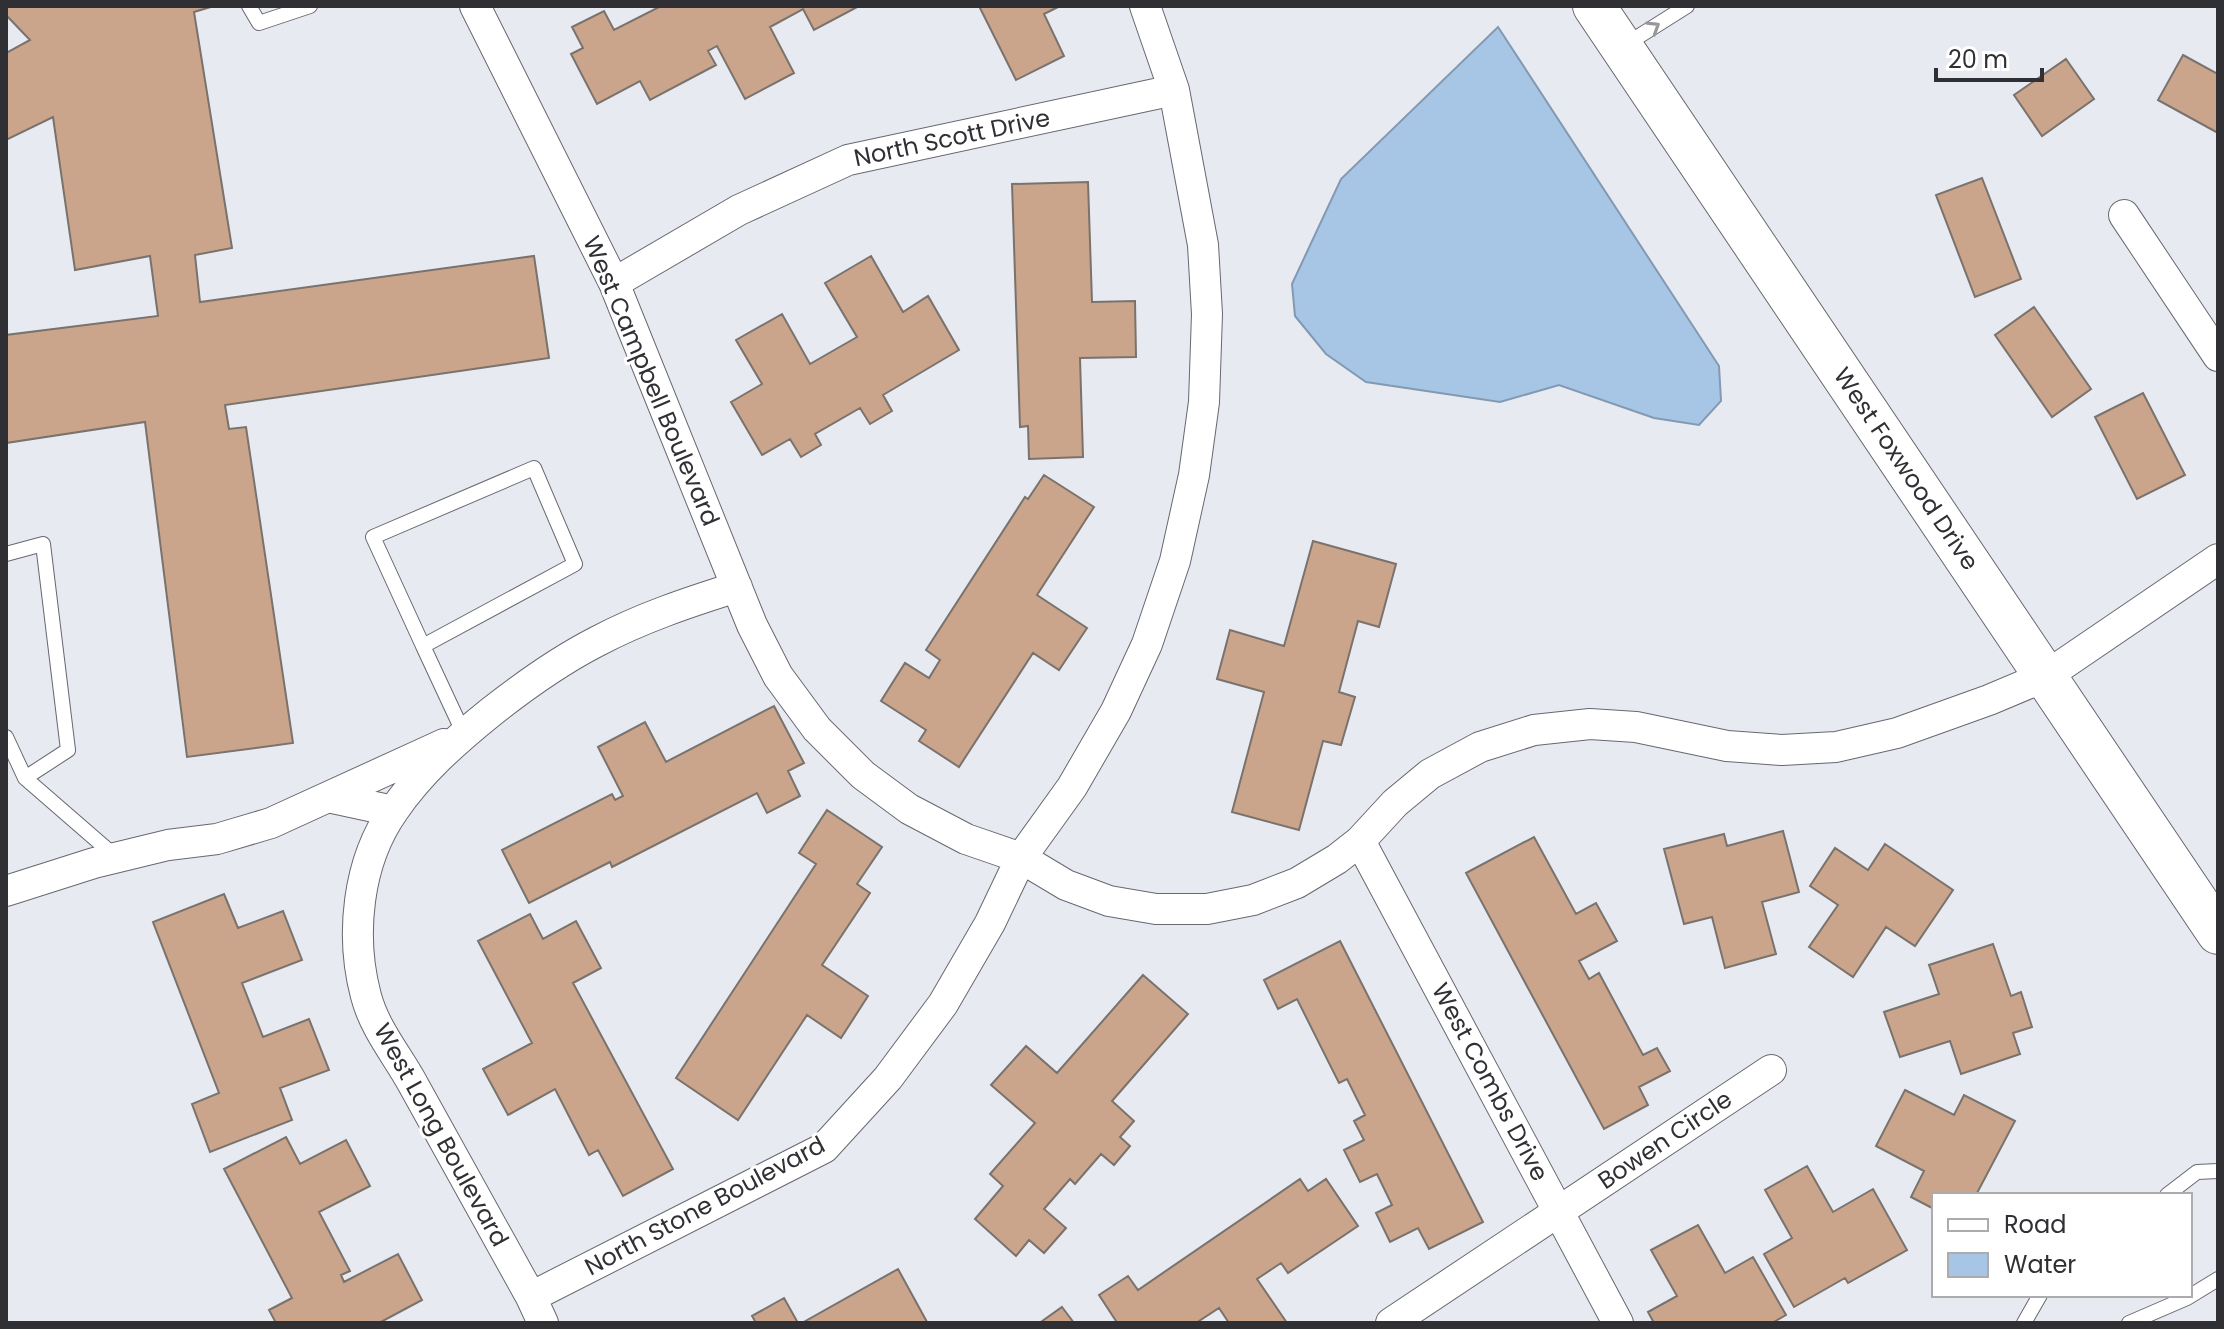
<svg xmlns="http://www.w3.org/2000/svg" width="2224" height="1329" font-family="Poppins,sans-serif">
<style>
.water{fill:#a7c6e6;stroke:#8399b1;stroke-width:2}
.building{fill:#caa58b;stroke:#79726d;stroke-width:2}
.lines{fill:none;stroke-linecap:round;stroke-linejoin:round}
.lane-casing{stroke:#676870;stroke-width:16}
.street-casing{stroke:#676870;stroke-width:32}
.secondary-casing{stroke:#676870;stroke-width:44}
.lane{stroke:#fff;stroke-width:14}
.street{stroke:#fff;stroke-width:30}
.secondary{stroke:#fff;stroke-width:42}
.oneway{stroke:#98989a}
.labels{text-anchor:middle;stroke-width:6;stroke-linejoin:round;paint-order:stroke}
.street-label{font-size:24px;fill:#303034;stroke:#fff}
</style>
<rect width="100%" height="100%" fill="#e8eaf2"/>
<!-- water -->
<path class="water" d="M1498,27L1719,366L1721,401L1699,425L1654,418L1559,385L1500,402L1366,382L1326,354L1295,316L1292,284L1341,179Z"/>
<!-- building -->
<path class="building" d="M6,6H214L194,12L232,248L195,255L200,302L534,256L549,358L225,405L229,429L246,427L293,743L187,757L145,422L6,443V335L158,316L150,256L75,270L53,117L6,140V53L30,40L6,15Z
M661,6H859L814,30L803,9L770,27L794,73L745,99L717,46L708,51L716,65L650,100L640,81L597,104L571,54L583,48L572,27L604,11L614,30Z
M979,6H1060L1044,14L1064,56L1016,80Z
M2183,55L2218,74V133L2158,100Z
M2066,59L2094,99L2042,136L2014,95Z
M1982,178L2021,279L1975,297L1936,195Z
M1088,182L1092,302L1135,301L1136,357L1080,358L1083,457L1029,459L1028,426L1020,427L1012,184Z
M871,256L903,312L928,296L959,350L883,395L892,411L870,424L860,408L815,434L821,445L801,457L790,439L762,455L731,402L762,384L736,340L782,314L810,364L857,337L825,283Z
M2034,307L2091,389L2052,417L1995,335Z
M2143,393L2185,475L2137,499L2095,417Z
M1044,475L1094,507L1037,595L1087,628L1059,670L1033,653L959,767L919,741L926,730L881,701L905,663L929,678L940,660L926,650L1025,497L1028,499Z
M1313,541L1396,564L1379,627L1358,621L1339,692L1355,697L1341,745L1323,741L1299,830L1232,812L1264,692L1217,679L1230,630L1284,646Z
M774,706L804,763L788,771L800,796L767,813L757,793L612,867L610,862L529,903L502,850L612,794L615,800L623,796L598,747L645,722L666,762Z
M827,810L882,847L857,884L870,893L822,965L868,996L841,1038L807,1015L738,1120L676,1078L816,864L799,853Z
M1783,831L1799,892L1762,902L1776,954L1725,968L1712,917L1684,924L1664,849L1724,834L1727,846Z
M1534,837L1576,914L1596,903L1617,941L1579,961L1589,979L1599,973L1643,1055L1657,1048L1670,1071L1639,1087L1648,1105L1604,1129L1466,873Z
M1885,844L1953,890L1915,946L1886,927L1853,977L1809,947L1838,905L1810,886L1835,848L1868,870Z
M224,894L238,928L283,911L302,960L242,983L263,1037L309,1019L329,1070L280,1088L292,1120L210,1152L192,1104L219,1093L153,922Z
M530,914L543,939L576,921L601,968L573,983L673,1169L623,1196L598,1150L589,1155L555,1089L508,1115L483,1069L532,1043L478,941Z
M1340,941L1483,1222L1429,1249L1418,1228L1390,1242L1376,1213L1392,1205L1377,1174L1360,1182L1344,1150L1364,1140L1354,1121L1365,1115L1347,1079L1339,1083L1297,999L1278,1009L1264,980Z
M1993,944L2011,996L2021,992L2032,1027L2013,1033L2020,1054L1961,1074L1950,1041L1900,1057L1884,1012L1939,994L1929,965Z
M1143,975L1188,1014L1112,1101L1134,1121L1120,1137L1130,1146L1114,1165L1101,1154L1075,1184L1070,1179L1044,1209L1066,1228L1044,1253L1029,1240L1016,1256L975,1219L1003,1186L990,1174L1035,1123L991,1085L1026,1046L1057,1073Z
M1905,1090L1954,1115L1964,1095L2015,1121L1976,1195H1934V1209L1911,1197L1924,1171L1876,1146Z
M286,1137L300,1164L346,1140L370,1186L319,1212L350,1271L341,1275L344,1282L398,1254L422,1300L379,1323H276L269,1310L292,1298L224,1169Z
M1807,1166L1833,1212L1873,1189L1907,1250L1848,1283L1845,1278L1794,1307L1764,1254L1792,1238L1765,1190Z
M1300,1179L1308,1191L1326,1179L1358,1226L1288,1273L1281,1263L1257,1279L1287,1323H1229L1219,1308L1196,1323H1113L1116,1321L1099,1295L1128,1276L1138,1290Z
M1698,1225L1725,1273L1753,1257L1786,1315L1772,1323H1654L1648,1312L1677,1296L1651,1250Z
M898,1269L927,1322L924,1323H802Z
M784,1298L798,1323H756L752,1316Z
M1062,1307L1074,1323H1042L1041,1322Z"/>
<g class="lines">
<defs>
<path id="lane" d="M249,6L259,23L310,6
M1625,45L1687,6
M6,554L43,544L68,750L25,778
M423,646L373,537L534,468L575,564L423,646L464,734
M6,737L25,778L116,857
M2167,1195L2197,1172L2218,1171
M2024,1323L2040,1295
M2129,1323L2187,1298L2218,1279"/>
<path id="street" d="M475,6L614,283L752,625L778,676L817,729L863,775L909,809L966,839L1021,858L1066,885L1109,901L1156,909H1207L1253,900L1297,883L1337,859L1360,841L1395,803L1430,774L1480,747L1534,730L1590,724L1636,727L1727,746L1782,750L1836,747L1897,733L1989,700L2046,676L2218,559
M2124,215L2218,356
M614,283L739,210L848,160L1174,90
M328,797L393,811
M1360,841L1618,1323
M6,891L94,863L168,845L217,839L271,823L444,744
M531,1297L824,1148L888,1078L943,1004L990,923L1021,858L1072,787L1116,711L1147,644L1175,561L1194,475L1204,402L1207,314L1203,245L1174,90L1145,6
M543,1323L531,1297C492,1227 453,1157 414,1086C398,1056 375,1030 366,996C350,936 357,862 394,810C420,772 455,741 491,712C524,686 559,661 596,642C641,618 689,602 737,587
M1391,1323L1771,1070"/>
<path id="secondary" d="M1594,6L2218,933"/>
</defs>
<!-- lane casing -->
<use href="#lane" class="lane-casing"/>
<!-- street casing -->
<use href="#street" class="street-casing"/>
<!-- secondary casing -->
<use href="#secondary" class="secondary-casing"/>
<!-- lane -->
<use href="#lane" class="lane"/>
<!-- street -->
<use href="#street" class="street"/>
<!-- secondary -->
<use href="#secondary" class="secondary"/>
</g>
<!-- one-way arrows -->
<defs><path id="oneway-chevron" d="M-2-3.5L2.5 0L-2 3.5" fill="none" stroke-width="1.6" stroke-linecap="round" stroke-linejoin="round" transform="scale(2)"/></defs>
<use class="oneway" href="#oneway-chevron" transform="translate(1654 27) rotate(-32)"/>
<g class="labels">
<!-- street labels -->
<g class="street-label">
<text transform="translate(952 138) rotate(-12)" y="8">North Scott Drive</text>
<text transform="translate(651 381) rotate(67)" y="8">West Campbell Boulevard</text>
<text transform="translate(1906 469) rotate(56)" y="8">West Foxwood Drive</text>
<text transform="translate(1490 1082) rotate(62)" y="8">West Combs Drive</text>
<text transform="translate(441 1135) rotate(61)" y="8">West Long Boulevard</text>
<text transform="translate(1665 1140) rotate(-34)" y="8">Bowen Circle</text>
<text transform="translate(705 1206) rotate(-28)" y="8">North Stone Boulevard</text>
</g>
</g>
<!-- border -->
<rect width="2224" height="1329" fill="none" stroke="#303034" stroke-width="16"/>
<!-- legend -->
<rect x="1932" y="1193" width="260" height="104" fill="#ffffff" stroke="#acacae" stroke-width="2"/>
<rect x="1948" y="1219" width="40" height="12" fill="#ffffff" stroke="#acacae" stroke-width="2"/>
<text x="2004" y="1233" font-size="24" fill="#303034">Road</text>
<rect x="1948" y="1253" width="40" height="24" fill="#a7c6e6" stroke="#acacae" stroke-width="2"/>
<text x="2004" y="1273" font-size="24" fill="#303034">Water</text>
<!-- scale -->
<path d="M1936 68v12h106v-12" fill="none" stroke="#303034" stroke-width="4"/>
<text x="1948" y="68" font-size="24" fill="#303034" stroke="#ffffff" stroke-width="6" paint-order="stroke">20 m</text>
</svg>
